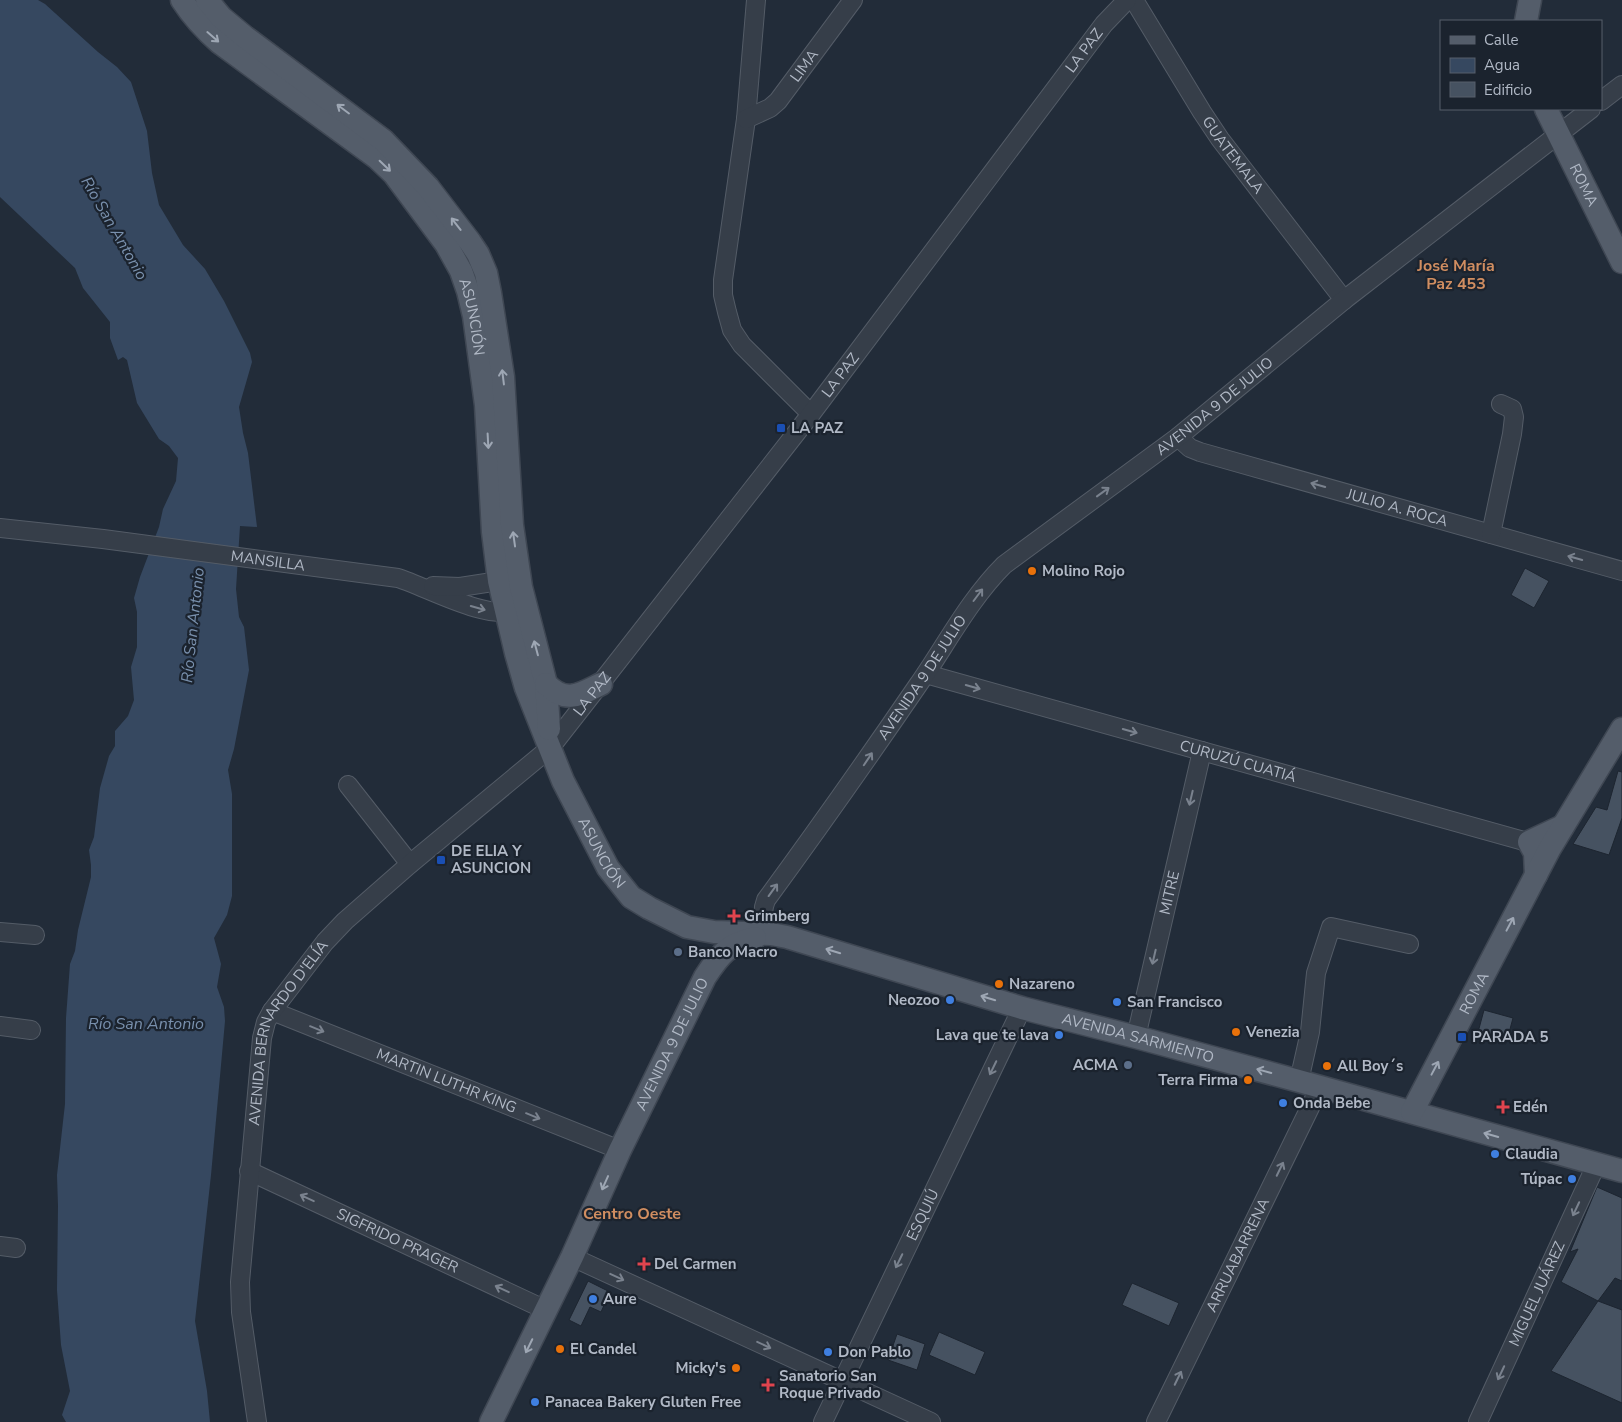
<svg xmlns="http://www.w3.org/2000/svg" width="1622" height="1422" font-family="'Nunito Sans',sans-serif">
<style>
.water{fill:#364860}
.building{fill:#465261;stroke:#1d2530}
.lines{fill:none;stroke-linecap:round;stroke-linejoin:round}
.minor-casing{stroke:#545c67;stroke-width:20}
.major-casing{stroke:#3f4753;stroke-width:25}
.minor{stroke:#363e49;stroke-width:18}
.major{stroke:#545d6a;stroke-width:22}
.oneway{stroke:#9ea7b4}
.oneway2{stroke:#7a828e}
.transit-dot{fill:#1a4fb4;stroke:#1b232e;stroke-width:2}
.food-dot{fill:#e8710a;stroke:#1b232e;stroke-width:2}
.health-dot{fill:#e0444e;stroke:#1b232e;stroke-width:2}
.service-dot{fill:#5c6f8a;stroke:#1b232e;stroke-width:2}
.shop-dot{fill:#3f7fe0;stroke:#1b232e;stroke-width:2}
.labels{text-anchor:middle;stroke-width:4.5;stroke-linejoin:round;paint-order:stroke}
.street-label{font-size:15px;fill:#b1b9c6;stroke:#1b232e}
.poi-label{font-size:15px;font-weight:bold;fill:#b1b9c6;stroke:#1b232e;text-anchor:start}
.water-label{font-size:16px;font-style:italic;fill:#7990ad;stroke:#1b232e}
.neighbourhood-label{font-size:16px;font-weight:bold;fill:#d18e61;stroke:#1b232e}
</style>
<rect width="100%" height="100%" fill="#222c39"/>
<!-- water -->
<path class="water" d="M0,0H38L45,4L98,52L117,67L131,82L147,131L152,173L159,205L183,245L205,269L224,301L250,353L252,362L239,407L243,433L248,453L257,527L240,526L236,589L239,617L244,627L249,670L234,749L228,770L232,794V896L227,915L214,938L221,964L217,987L224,1007L225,1021L211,1175L195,1321L207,1391L210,1422H66L62,1415L70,1391L61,1345L57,1290L58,1206L57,1175L65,1104L66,1018L70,964L75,951L78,930L91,877V865L89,850L94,837L100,788L109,756L115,746V731L128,716L134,700L131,667L137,647V612L134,598L140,577L159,527L163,509L176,481L178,458L169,446L159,439L137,403L127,360L123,357L118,360L110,338V322L83,288L75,268L0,197Z"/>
<!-- building -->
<path class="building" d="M1525,568L1549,581L1534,608L1511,595Z
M1618,771L1622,772V818L1609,855L1573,844L1596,807L1607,810Z
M1484,1010L1513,1018L1506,1044L1477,1036Z
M1597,1187L1622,1198V1281L1615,1278L1598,1301L1561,1282L1578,1249L1570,1252Z
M588,1281L610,1292L601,1312L590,1307L581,1326L569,1320Z
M1132,1283L1179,1303L1169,1326L1122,1305Z
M1598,1301L1622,1310V1403L1551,1371Z
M939,1332L985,1352L975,1375L929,1355Z
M897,1334L925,1344L917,1370L888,1360Z"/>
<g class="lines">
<defs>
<g id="minor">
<path d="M756,0L746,119L723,280V295L727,312L732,330L742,345L811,414"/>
<path id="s1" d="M1134,0L1202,112L1220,139L1344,300"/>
<path d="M1601,101L1622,85"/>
<path id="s2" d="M746,119L770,108L778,101L853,0"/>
<path id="s3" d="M1178,437L1190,448L1200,452L1622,571"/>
<path id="s4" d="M0,528L103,539L398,578C429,588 487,621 517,610"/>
<path d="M1491,534L1512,434L1514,417L1512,409L1501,404"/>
<path d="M433,586L460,587L499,581L510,584"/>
<path id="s5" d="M926,674L1542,846"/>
<path d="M348,785L410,864"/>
<path d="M0,932L35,935"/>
<path id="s6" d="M771,934C763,923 761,913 766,900C818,829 868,758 918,685C946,645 969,600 1004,565L1178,437L1344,300L1591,109"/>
<path id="s7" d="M272,1011L620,1150"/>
<path d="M0,1026L31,1030"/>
<path id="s8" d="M1136,1037L1202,751"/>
<path d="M1299,1081L1310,1032L1316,973L1331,927L1409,944"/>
<path id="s9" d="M249,1171L546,1310"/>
<path d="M0,1246L16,1248"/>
<path d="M572,1257L931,1422"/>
<path id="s10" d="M257,1422L241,1312L240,1282L262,1038L266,1022L272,1011L325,942L345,921L410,864L550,748L811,414L1104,24L1127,0"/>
<path id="s11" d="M823,1422L1022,1008"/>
<path id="s12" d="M1156,1422L1320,1087"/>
<path id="s13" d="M1478,1422L1596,1165"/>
</g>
<g id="major">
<path id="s14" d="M182,0C193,17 205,30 220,43L377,158L394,174L446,244L461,271L468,291L474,316L486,405L493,532L499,581L516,653L526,688L563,781L608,868L631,897L649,908L687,927L714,932L771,934L787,937L1022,1008L1136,1037L1299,1081L1622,1171"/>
<path d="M207,0L221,17L245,37L383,140L428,187L470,242L478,254L486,273L490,293L503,377L512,525L521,587L546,684L549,729"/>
<path d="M1526,21L1530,0"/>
<path id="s15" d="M1546,109L1622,262"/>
<path d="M546,684C566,704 579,695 601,684"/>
<path d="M1536,875L1535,853L1529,842L1563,826"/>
<path id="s16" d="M1412,1112L1550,848L1622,729"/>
<path id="s17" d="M491,1422L572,1257L620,1150L705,977C720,954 728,944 755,938"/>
</g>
</defs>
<!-- minor casing -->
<use href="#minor" class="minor-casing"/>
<!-- major casing -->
<use href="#major" class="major-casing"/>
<!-- minor -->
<use href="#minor" class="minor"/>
<!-- major -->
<use href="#major" class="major"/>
</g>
<!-- one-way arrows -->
<defs><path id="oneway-shaft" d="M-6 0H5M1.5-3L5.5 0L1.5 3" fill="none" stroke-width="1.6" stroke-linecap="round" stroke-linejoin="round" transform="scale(1.25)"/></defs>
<g class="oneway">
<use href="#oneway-shaft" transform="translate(213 37) rotate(41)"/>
<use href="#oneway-shaft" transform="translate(343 109) rotate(-143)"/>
<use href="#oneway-shaft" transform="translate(385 166) rotate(44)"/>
<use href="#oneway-shaft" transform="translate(456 224) rotate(-128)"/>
<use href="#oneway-shaft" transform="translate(503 377) rotate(-97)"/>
<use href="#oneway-shaft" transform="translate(488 441) rotate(87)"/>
<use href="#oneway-shaft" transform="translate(514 539) rotate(-98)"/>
<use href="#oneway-shaft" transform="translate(536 648) rotate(-105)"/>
<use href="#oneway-shaft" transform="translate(1510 924) rotate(-62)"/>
<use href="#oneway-shaft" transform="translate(833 951) rotate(-163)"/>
<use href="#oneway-shaft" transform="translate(988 998) rotate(-163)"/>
<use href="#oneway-shaft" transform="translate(1435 1068) rotate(-62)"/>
<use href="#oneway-shaft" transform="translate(1264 1071) rotate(-165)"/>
<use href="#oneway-shaft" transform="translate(1491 1135) rotate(-164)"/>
<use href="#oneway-shaft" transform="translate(605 1183) rotate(114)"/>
<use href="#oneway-shaft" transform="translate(529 1346) rotate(116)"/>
</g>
<g class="oneway2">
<use href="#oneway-shaft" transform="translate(1318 485) rotate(-164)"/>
<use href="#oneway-shaft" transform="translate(1103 492) rotate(-36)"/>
<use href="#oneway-shaft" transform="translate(1575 558) rotate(-164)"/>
<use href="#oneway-shaft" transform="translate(978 595) rotate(-53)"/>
<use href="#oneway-shaft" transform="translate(478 608) rotate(16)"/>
<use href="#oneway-shaft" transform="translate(973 687) rotate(16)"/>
<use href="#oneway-shaft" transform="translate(1130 731) rotate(16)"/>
<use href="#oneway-shaft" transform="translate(868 759) rotate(-56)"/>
<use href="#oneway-shaft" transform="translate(1191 798) rotate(103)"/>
<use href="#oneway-shaft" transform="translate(773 890) rotate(-54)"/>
<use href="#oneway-shaft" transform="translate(1154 957) rotate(103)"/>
<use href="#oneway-shaft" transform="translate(317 1029) rotate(22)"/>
<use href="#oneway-shaft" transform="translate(993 1068) rotate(116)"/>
<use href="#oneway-shaft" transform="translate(533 1116) rotate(22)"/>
<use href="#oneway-shaft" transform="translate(1280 1169) rotate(-64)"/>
<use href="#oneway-shaft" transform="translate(307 1198) rotate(-155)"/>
<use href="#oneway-shaft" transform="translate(1576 1209) rotate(115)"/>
<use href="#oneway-shaft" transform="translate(899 1261) rotate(116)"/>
<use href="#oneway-shaft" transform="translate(617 1277) rotate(25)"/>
<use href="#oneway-shaft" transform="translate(502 1289) rotate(-155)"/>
<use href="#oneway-shaft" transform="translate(764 1345) rotate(25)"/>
<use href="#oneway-shaft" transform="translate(1501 1373) rotate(115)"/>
<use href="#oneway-shaft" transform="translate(1178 1378) rotate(-64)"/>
</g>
<!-- markers -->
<g class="transit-dot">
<rect x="776" y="423" width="10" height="10" rx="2.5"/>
<rect x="436" y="855" width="10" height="10" rx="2.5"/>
<rect x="1457" y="1032" width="10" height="10" rx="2.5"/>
</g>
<g class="food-dot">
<circle cx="1032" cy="571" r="5"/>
<circle cx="999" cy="984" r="5"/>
<circle cx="1236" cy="1032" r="5"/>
<circle cx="1327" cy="1066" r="5"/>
<circle cx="1248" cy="1080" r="5"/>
<circle cx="560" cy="1349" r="5"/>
<circle cx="736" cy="1368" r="5"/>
</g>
<g class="health-dot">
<path d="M731.5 908.5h5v5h5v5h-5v5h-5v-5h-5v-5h5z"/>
<path d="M1500.5 1099.5h5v5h5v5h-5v5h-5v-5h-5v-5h5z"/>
<path d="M641.5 1256.5h5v5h5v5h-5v5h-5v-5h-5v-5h5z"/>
<path d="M765.5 1377.5h5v5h5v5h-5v5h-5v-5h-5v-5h5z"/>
</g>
<g class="service-dot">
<circle cx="678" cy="952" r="5"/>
<circle cx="1128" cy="1065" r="5"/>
</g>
<g class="shop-dot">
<circle cx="950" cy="1000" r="5"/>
<circle cx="1117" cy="1002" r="5"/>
<circle cx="1059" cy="1035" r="5"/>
<circle cx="1283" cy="1103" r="5"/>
<circle cx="1495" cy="1154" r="5"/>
<circle cx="1572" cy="1179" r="5"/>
<circle cx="593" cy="1299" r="5"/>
<circle cx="828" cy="1352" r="5"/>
<circle cx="535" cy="1402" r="5"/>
</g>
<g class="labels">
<!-- street labels -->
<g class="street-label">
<text dy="5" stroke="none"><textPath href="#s10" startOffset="1678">LA PAZ</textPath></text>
<text dy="5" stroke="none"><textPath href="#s2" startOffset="81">LIMA</textPath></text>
<text dy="5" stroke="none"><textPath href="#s1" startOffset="184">GUATEMALA</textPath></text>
<text dy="5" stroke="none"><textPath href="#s15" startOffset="85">ROMA</textPath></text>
<text dy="5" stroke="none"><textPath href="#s14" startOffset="441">ASUNCIÓN</textPath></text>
<text dy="5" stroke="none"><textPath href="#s10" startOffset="1272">LA PAZ</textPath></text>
<text dy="5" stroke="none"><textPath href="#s6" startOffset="711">AVENIDA 9 DE JULIO</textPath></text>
<text dy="5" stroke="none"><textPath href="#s3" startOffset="232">JULIO A. ROCA</textPath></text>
<text dy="5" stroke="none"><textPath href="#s4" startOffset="270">MANSILLA</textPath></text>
<text dy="5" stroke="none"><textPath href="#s6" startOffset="308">AVENIDA 9 DE JULIO</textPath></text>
<text dy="5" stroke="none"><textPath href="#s10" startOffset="868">LA PAZ</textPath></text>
<text dy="5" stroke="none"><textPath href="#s5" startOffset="324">CURUZÚ CUATIÁ</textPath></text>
<text dy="5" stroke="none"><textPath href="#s14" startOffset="999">ASUNCIÓN</textPath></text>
<text dy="5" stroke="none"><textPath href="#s8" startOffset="148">MITRE</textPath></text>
<text dy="5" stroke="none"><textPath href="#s16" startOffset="134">ROMA</textPath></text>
<text dy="5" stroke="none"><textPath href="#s10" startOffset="400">AVENIDA BERNARDO D'ELÍA</textPath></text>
<text dy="5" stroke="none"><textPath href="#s14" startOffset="1582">AVENIDA SARMIENTO</textPath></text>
<text dy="5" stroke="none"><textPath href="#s17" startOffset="419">AVENIDA 9 DE JULIO</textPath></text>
<text dy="5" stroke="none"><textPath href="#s7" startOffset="188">MARTIN LUTHR KING</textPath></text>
<text dy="5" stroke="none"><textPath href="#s11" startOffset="230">ESQUIÚ</textPath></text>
<text dy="5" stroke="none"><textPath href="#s9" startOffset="164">SIGFRIDO PRAGER</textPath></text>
<text dy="5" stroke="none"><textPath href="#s12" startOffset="186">ARRUABARRENA</textPath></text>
<text dy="5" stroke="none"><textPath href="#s13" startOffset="141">MIGUEL JUÁREZ</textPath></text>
</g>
<!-- poi labels -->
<g class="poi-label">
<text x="791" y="433">LA PAZ</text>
<text x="1042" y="576">Molino Rojo</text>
<text x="451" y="856">DE ELIA Y<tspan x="451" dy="17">ASUNCION</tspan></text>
<text x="744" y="921">Grimberg</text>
<text x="688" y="957">Banco Macro</text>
<text x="1009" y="989">Nazareno</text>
<text x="940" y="1005" text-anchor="end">Neozoo</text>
<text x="1127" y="1007">San Francisco</text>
<text x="1246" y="1037">Venezia</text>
<text x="1049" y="1040" text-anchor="end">Lava que te lava</text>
<text x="1472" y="1042">PARADA 5</text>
<text x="1118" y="1070" text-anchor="end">ACMA</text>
<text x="1337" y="1071">All Boy´s</text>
<text x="1238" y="1085" text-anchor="end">Terra Firma</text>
<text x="1293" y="1108">Onda Bebe</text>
<text x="1513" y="1112">Edén</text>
<text x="1505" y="1159">Claudia</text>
<text x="1562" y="1184" text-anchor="end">Túpac</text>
<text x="654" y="1269">Del Carmen</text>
<text x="603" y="1304">Aure</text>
<text x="570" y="1354">El Candel</text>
<text x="838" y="1357">Don Pablo</text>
<text x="726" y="1373" text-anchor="end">Micky's</text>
<text x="779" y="1381">Sanatorio San<tspan x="779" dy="17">Roque Privado</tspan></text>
<text x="545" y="1407">Panacea Bakery Gluten Free</text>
</g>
<!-- water labels -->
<g class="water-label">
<text transform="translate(115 228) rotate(60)" y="6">Río San Antonio</text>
<text transform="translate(192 625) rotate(-84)" y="6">Río San Antonio</text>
<text x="146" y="1029">Río San Antonio</text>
</g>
<!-- neighbourhood labels -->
<g class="neighbourhood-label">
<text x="1456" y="271">José María<tspan x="1456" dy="18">Paz 453</tspan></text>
<text x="632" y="1219">Centro Oeste</text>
</g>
</g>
<!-- legend -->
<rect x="1440" y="20" width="162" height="90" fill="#1b232e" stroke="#575f6b"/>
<rect x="1450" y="36" width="25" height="8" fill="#545d6a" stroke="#575f6b"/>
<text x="1484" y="45" font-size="15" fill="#b1b9c6">Calle</text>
<rect x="1450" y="58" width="25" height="15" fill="#364860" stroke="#575f6b"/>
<text x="1484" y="70" font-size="15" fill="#b1b9c6">Agua</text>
<rect x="1450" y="82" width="25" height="15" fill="#465261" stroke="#575f6b"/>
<text x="1484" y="95" font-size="15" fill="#b1b9c6">Edificio</text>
</svg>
